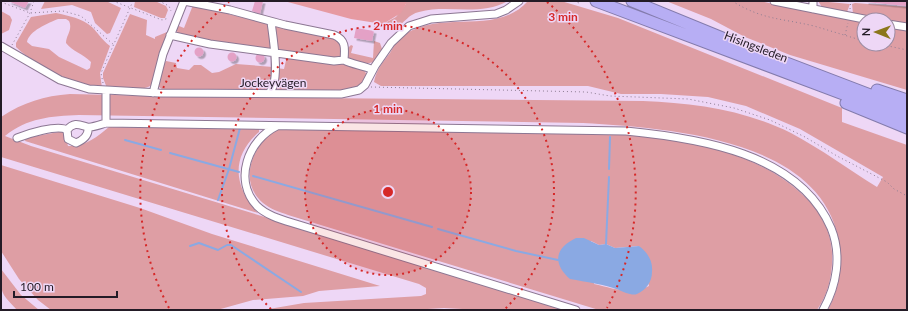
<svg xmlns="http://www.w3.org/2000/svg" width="908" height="311" font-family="Lato,sans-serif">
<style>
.green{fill:#de9ea4;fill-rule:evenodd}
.forest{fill:#e69aa2}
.water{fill:#8aa9e3}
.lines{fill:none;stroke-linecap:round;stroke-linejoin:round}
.stream{stroke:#8aa9e3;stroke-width:2}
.building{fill:#e4a1c6;filter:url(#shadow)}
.minor-casing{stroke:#8c7793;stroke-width:9}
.highway-casing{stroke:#837bac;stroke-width:13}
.path{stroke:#8d7d92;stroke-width:1;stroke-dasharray:1 3;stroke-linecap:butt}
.minor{stroke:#fff;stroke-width:7}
.highway{stroke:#b7aef4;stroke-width:11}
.ring{fill:none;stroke:#d62828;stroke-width:2;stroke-dasharray:2 4}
.labels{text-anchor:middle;stroke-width:3;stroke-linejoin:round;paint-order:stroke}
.street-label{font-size:12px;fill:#231b26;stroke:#eed7f6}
.centre{fill:#d62828;stroke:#eed7f6;stroke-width:2}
.ring-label{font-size:12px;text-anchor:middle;font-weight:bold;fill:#d62828;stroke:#eed7f6;stroke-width:3;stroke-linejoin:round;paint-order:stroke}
</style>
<defs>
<filter id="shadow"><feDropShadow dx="2.5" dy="2.5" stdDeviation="0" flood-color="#0004"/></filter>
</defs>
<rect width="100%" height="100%" fill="#eed7f6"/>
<!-- green -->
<path class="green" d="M45,1H106L121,8L110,33L107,34L95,23L91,12L72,5L41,9Z
M135,1H155L166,6L168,10L165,18H161L134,7Z
M406,1H508C478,17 449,4 419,12C409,14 404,23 396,28L383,24L396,17L406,4Z
M528,1H561L618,18L842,108V122L907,145V310H828C840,287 844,263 838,237C817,137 664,128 583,123L79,115C51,116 27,118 5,136L31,146L571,310H481L444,308L411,310H263L304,303L421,296L426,294V288L419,284L1,157V117C24,102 44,96 70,94L202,97L643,101C694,103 745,110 791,133C821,149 848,169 877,187L883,177L800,129L746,106L708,97L661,94H621L588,86H381L374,82C376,70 383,62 390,53C393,48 396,41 400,38C437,7 495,38 528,1Z
M666,1H760L864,23V44H888V27L907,31V90L790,55L745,37L711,19Z
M818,1L850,4L847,12L822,7Z
M855,3L907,7V24L853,14L852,4Z
M193,5L268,24L272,49L213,43L178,34L176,28L179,26L184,28Z
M1,11L10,16L12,20L9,30L1,34Z
M56,13C69,16 82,18 92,27C99,34 101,39 110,46L100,73L102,88C75,85 35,66 16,47V43L31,17ZM58,19H66L69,21C73,30 66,35 66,43C72,51 83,54 91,62L90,68L87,70L59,57L49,49L32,46L27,42C29,31 48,23 58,19Z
M130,14L147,20L146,35L155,39V37L167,32L153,84C142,93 121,88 107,88L103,78V73Z
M274,25L333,38L340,43L342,54L338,58L277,50Z
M374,41L380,43L382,49C376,69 364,63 348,59L347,49L351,45L353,46L351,53L373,58Z
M287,56L348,65L364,70L367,75L360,87L351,91L276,90V68L284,69Z
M166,61L176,63L177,68L189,70L194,65H201L212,73L219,72L236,64L273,67L272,86L268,90L162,89L159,87C159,80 162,66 166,61Z
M109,127L259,129V132C230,157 234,187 258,213L25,141L26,138L64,131L68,146C85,147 97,137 109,127Z
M277,129L635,134C695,143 758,152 804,196C820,211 831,231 832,252C833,273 829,293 817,310H599L288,215C280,212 270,209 263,203C237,181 253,144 277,129ZM591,241L599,245L606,244L615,248L639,246L649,286C631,296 613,288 594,284Z
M1,165L140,208L212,234L380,286L319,291L303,296L253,300L217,310H51L38,300L19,279L1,251Z
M1,269L21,295L39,310H17C0,292 1,294 1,269Z"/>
<!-- forest -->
<path class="forest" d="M284,1H406V4L401,13L383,24L351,19Z"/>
<!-- water -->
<path class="water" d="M576,238H584L599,245L606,244L615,248L639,246C648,253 653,261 652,272C652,282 646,290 637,294C632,296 624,292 619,290C604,284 586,282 570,279C552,263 555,248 576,238Z"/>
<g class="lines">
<!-- stream -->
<path class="stream" d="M125,140L161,150
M170,153L239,172
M609,169L610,137
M253,176L432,227
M218,200L229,169L240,128
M438,229L516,251L558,260
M606,244L609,177
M190,246L199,243L218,250L227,245H231L301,292"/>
</g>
<!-- building -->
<path class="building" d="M8,1H29L25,8Z
M255,1H263L260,14L252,11Z
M866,1H907V6L866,2Z
M356,28L374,31L372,41L354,38Z
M194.5 52a4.5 4.5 0 1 1 9 0a4.5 4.5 0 1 1-9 0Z
M227.5 57a4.5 4.5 0 1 1 9 0a4.5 4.5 0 1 1-9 0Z
M255.5 58a4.5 4.5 0 1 1 9 0a4.5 4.5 0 1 1-9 0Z"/>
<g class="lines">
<defs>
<path id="minor" d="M774,1L869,20
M813,9V1
M888,24L907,27
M170,35L210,44L334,61L344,60
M1,46L60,80L89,89L159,93L341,94L359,90L365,85L375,66L391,43L409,26L431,19L496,14L506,10L519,1
M106,91V123
M153,93L163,54L184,1L230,10L285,25L334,35C346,40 345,48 344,60C353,65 363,65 373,70
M269,93C281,82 273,38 271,22
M277,126C248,140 233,180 257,206C267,216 283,220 296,224L576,310
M88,128C89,136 83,140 76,143L68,139L67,130C74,121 80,125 87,127C92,128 102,124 106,123L626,131C698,138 799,153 831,228C842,255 837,285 823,310
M17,138C27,134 58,124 67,130"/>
<path id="highway" d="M596,1L907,118
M632,1L747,48L907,109
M877,90L907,100
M846,103L907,128"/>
</defs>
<!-- minor casing -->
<use href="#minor" class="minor-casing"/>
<!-- highway casing -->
<use href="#highway" class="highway-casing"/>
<!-- path -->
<path class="path" d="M113,1L162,20L169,18
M159,1L169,6L171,11
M574,1L579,3L580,1
M732,1C763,20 780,18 814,26C831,31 847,36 864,41
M1,2L30,13L63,11L81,16L114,45
M850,9L851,1
M845,35L848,23
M879,44L907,50
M12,45L30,13L34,1
M103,83L101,73L133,1
M371,87L586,92L610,96L688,99L734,108L770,120L805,137L837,156L887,182L894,189L907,196"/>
<!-- minor -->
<use href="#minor" class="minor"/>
<!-- highway -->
<use href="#highway" class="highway"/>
</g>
<!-- distance rings -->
<circle cx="388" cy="192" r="83" fill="#d62828" fill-opacity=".12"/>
<g class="ring">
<circle cx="388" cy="192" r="83"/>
<path d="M271 309A166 166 0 1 1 505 309"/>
<path d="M169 308A248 248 0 0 1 229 2M547 2A248 248 0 0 1 607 308"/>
</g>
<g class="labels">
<!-- street labels -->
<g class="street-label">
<text transform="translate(756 47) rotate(21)" y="4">Hisingsleden</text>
<text x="273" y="87">Jockeyvägen</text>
</g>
</g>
<circle cx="388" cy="192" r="6" class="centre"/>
<g class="ring-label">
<text x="563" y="21">3 min</text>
<text x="388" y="30">2 min</text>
<text x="388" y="113">1 min</text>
</g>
<!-- border -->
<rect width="908" height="311" fill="none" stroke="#231b26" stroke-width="4"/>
<!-- north arrow -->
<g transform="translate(876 32) rotate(271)"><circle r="19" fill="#eed7f6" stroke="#9d8ca3"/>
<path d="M0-3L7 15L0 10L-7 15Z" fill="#8b761b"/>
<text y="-6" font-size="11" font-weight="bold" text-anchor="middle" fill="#231b26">N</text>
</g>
<!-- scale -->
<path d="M14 291v6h103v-6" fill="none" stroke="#231b26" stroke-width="2"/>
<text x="20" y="291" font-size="12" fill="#231b26" stroke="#eed7f6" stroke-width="3" paint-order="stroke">100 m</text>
</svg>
